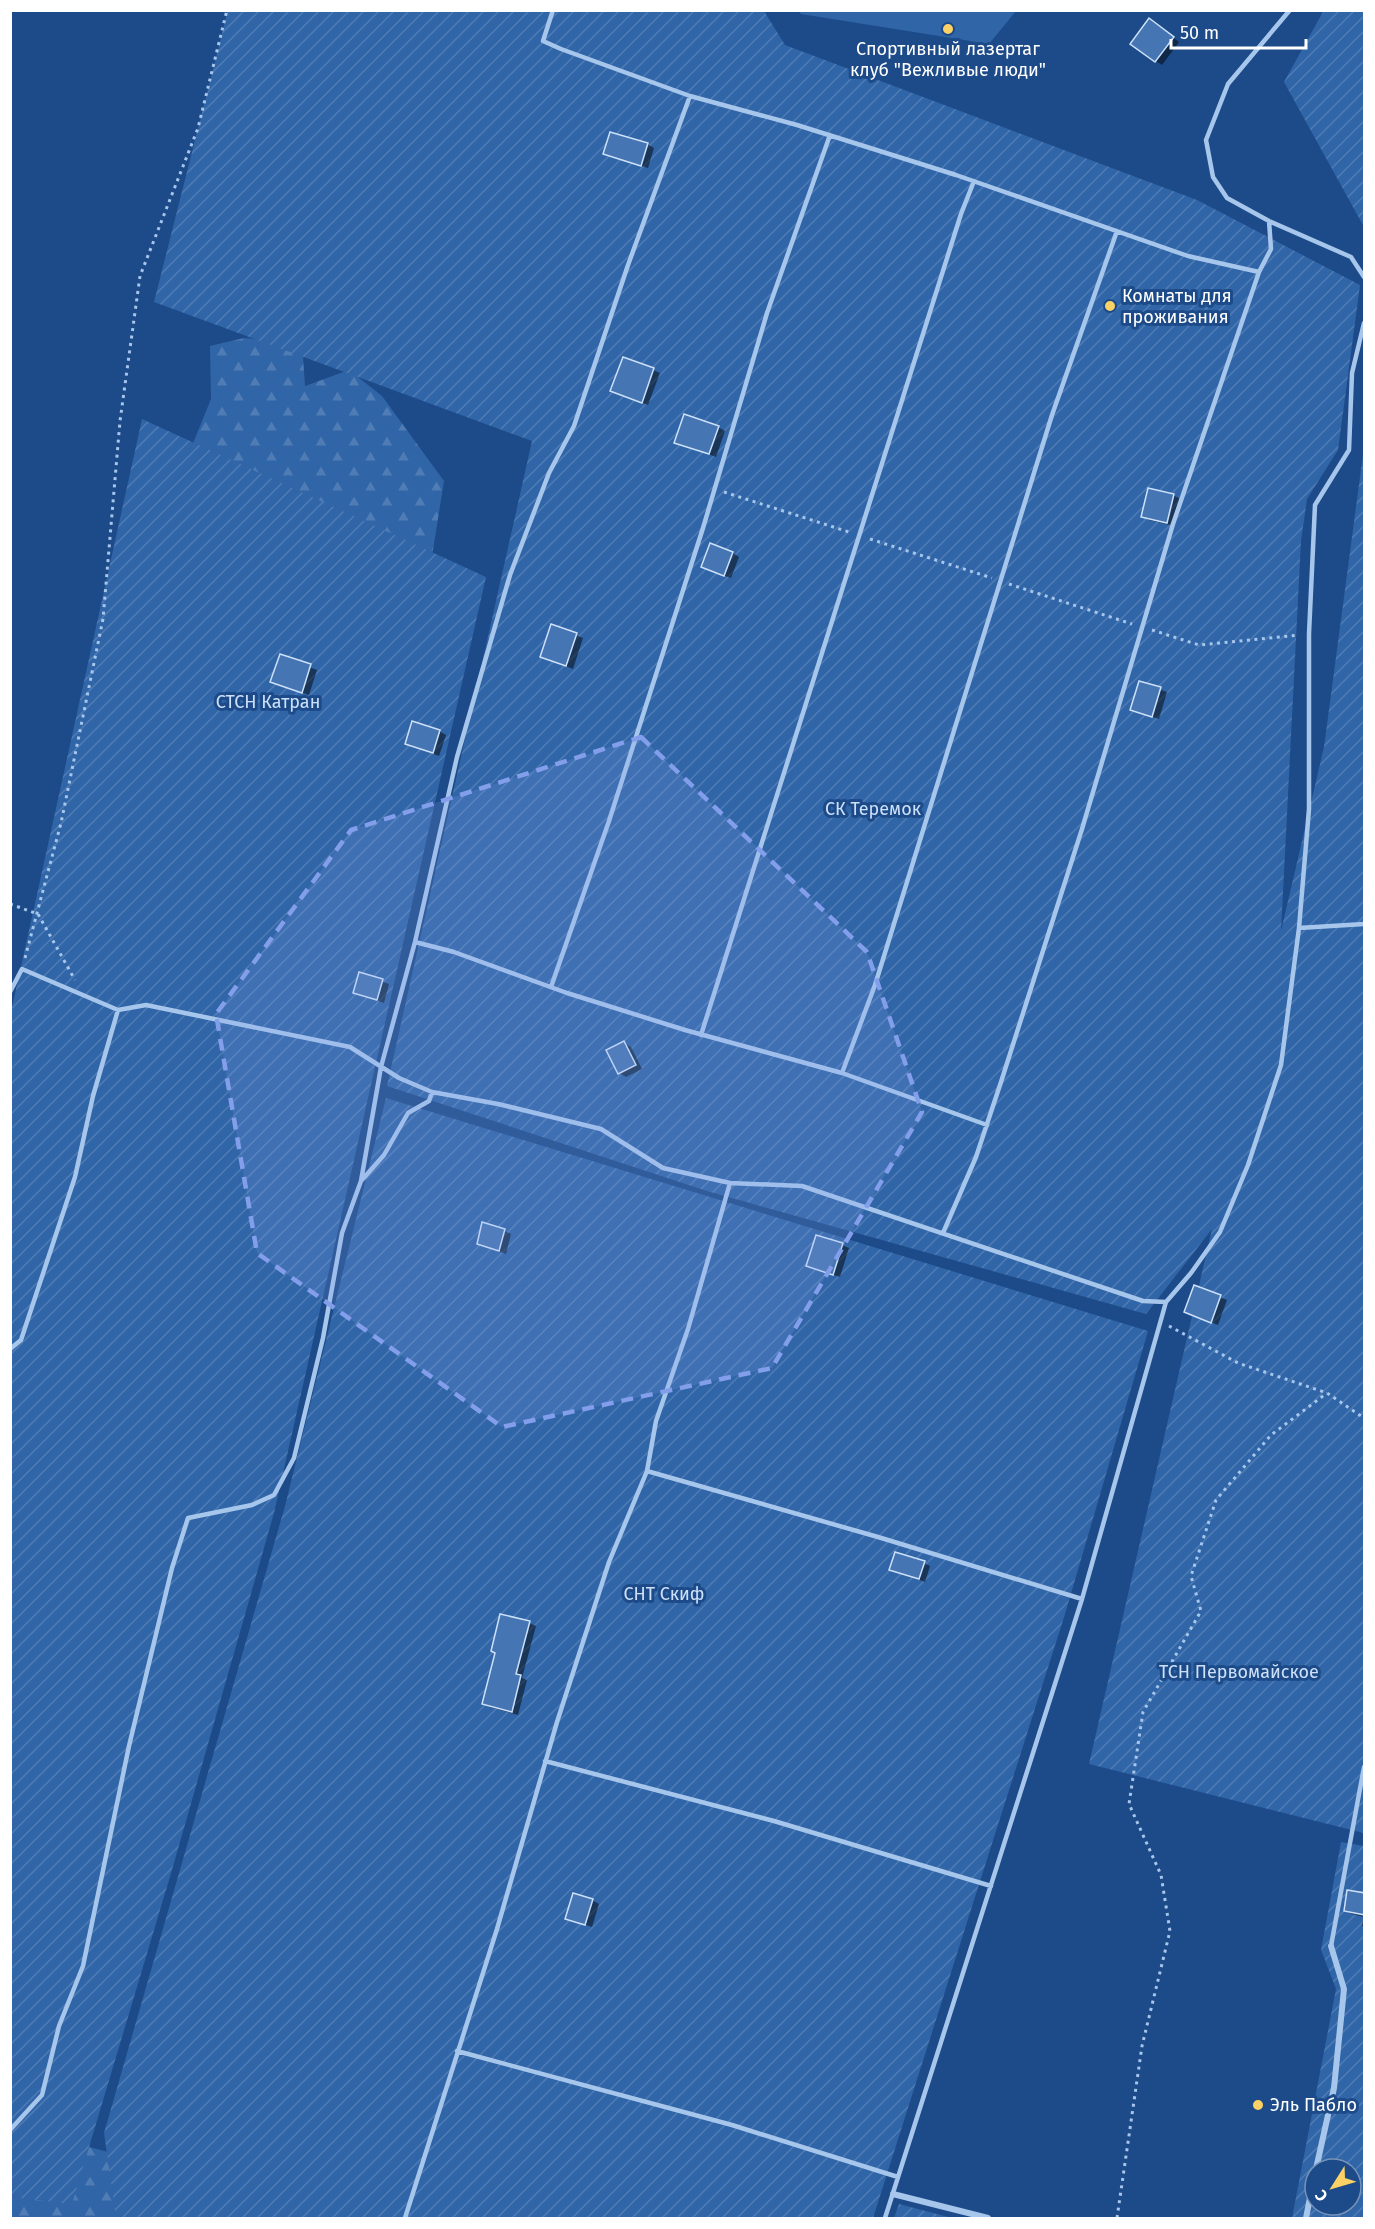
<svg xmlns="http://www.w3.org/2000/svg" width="1375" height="2229" font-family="'Fira Sans',sans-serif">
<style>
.forest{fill:url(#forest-firs)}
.garden{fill:url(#garden-furrows);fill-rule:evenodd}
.pitch{fill:#3065a7}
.shadow{fill:#0007}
.building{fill:#4575b2;stroke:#cde0f9;stroke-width:1.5}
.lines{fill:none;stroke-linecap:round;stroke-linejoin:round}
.path{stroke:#a7c6ec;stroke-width:3;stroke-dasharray:3 4.5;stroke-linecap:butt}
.service{stroke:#a7c6ec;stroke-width:4.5}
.minor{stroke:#a7c6ec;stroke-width:6}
.marked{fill:#839eea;fill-opacity:0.2;stroke:#839eea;stroke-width:4.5;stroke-dasharray:12 8;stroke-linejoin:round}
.poi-dot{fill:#fcd266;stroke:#1d4b89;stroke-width:2}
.labels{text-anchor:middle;stroke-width:6;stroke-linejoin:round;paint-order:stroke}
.poi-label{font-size:18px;fill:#fff;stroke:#1d4b89;text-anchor:start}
.park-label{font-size:18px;fill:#cde0f9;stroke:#1d4b89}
</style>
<defs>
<pattern id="forest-firs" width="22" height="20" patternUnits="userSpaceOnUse" patternTransform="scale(1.5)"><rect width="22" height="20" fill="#3065a7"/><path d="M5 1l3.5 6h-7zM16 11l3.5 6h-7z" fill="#4f7cb4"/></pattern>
<pattern id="garden-furrows" width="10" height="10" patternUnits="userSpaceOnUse" patternTransform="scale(1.5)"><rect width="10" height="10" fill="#3065a7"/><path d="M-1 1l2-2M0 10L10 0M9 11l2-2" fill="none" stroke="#4f7cb4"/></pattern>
</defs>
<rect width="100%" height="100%" fill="#1d4b89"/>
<!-- forest -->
<path class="forest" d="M244,338L278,341L303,357L305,386L349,370L382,396L444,481L358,1018L187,458L211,399L210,346Z
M67,2141L108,2152L123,2218H11V2162Z"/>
<!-- garden -->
<path class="garden" d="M228,10L764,11L785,45L1197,200L1360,285L1338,450L1307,499L1301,541L1281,931L1324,747L1364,447V1833L1089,1764L1212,1229L1146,1314L707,1191L387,1086L532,441L154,302Z
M1324,10L1364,11V227L1284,82Z
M142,419L486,577L274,1513L172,1870L72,2204L11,2197V1012Z
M386,1098L1148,1331L1065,1614L873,2218H116L104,2133L285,1506Z
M1341,1842L1364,1846V2218H1292L1336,1989L1321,1950ZM1315,2169H1351V2205H1315Z
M899,2204L952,2218H894Z"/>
<!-- pitch -->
<path class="pitch" d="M799,11V10L1016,11L989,44L801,14Z"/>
<!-- shadow -->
<path class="shadow" d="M1156,24L1179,42L1162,65L1156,61Z
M647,144L654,148L648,168L605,154Z
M653,370L660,373L648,405L612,391Z
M718,427L725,431L716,457L676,442Z
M1173,495L1180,499L1174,526L1149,520L1143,516Z
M733,553L739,557L731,578L709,570Z
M552,626L583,638L573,669L542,657Z
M280,656L317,670L309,695L272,682Z
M1140,683L1167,692L1159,719L1132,710Z
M439,731L446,735L439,756L406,744Z
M360,974L389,984L384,1003L355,993Z
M624,1043L631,1047L642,1069L626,1077L619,1073Z
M504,1231L511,1234L506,1254L479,1244Z
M842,1245L849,1248L840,1277L808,1266Z
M1195,1287L1227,1300L1218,1325L1186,1312Z
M924,1563L930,1566L925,1582L891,1569Z
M529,1623L536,1626L522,1678L527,1680L518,1715L490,1707L484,1704L497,1653Z
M1364,1895V1927L1362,1926L1364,1917L1352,1914L1346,1911Z
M592,1900L599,1904L592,1927L567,1918Z"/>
<!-- building -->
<path class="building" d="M1149,18L1174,37L1155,62L1130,44Z
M610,132L648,143L641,166L603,154Z
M623,357L654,368L642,403L610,391Z
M684,414L719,426L709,454L674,443Z
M1148,488L1174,494L1167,523L1141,517Z
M710,543L733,552L724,576L701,567Z
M551,624L577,633L566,666L540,657Z
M280,654L311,664L302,693L270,682Z
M1139,681L1161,687L1152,717L1130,710Z
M412,721L440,730L433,753L405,744Z
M359,972L383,979L377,1000L353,993Z
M624,1041L636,1065L618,1074L606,1050Z
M482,1222L505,1229L499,1251L477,1244Z
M816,1235L843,1243L833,1275L806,1266Z
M1194,1285L1221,1295L1211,1323L1184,1312Z
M895,1552L925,1561L919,1579L889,1570Z
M500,1614L530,1621L516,1674L521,1675L512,1712L482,1704L495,1653L491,1651Z
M1347,1890L1365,1893V1915L1344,1911Z
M573,1893L593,1899L585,1925L565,1919Z"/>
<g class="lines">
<!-- path -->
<path class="path" d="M724,492L849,532
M870,539L992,578
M1009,584L1132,624
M1152,630L1199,645L1299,635
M10,904L38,914L75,980
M25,958L61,823L103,619L120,421L140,276L198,128L227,10
M1169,1326L1238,1363L1327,1393L1364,1418
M1117,2218L1142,2046L1170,1931L1161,1875L1129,1804L1143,1712L1201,1611L1191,1576L1216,1500L1271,1435L1327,1393"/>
<!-- service -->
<path class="service" d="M553,10L543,41L561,49L690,96L797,125L956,175L1188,256L1259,272L1271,249L1269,221
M1290,10L1228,84L1206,140L1213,177L1227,198L1269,221L1351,257L1364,277
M1299,928L1309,809V634L1315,505L1349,450L1352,373L1364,323
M415,942L454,952L567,993L685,1030L842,1073L987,1125
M551,987L609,821L703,528L767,313L830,135
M10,992L22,969L118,1010
M701,1035L961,214L974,181
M842,1073L875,985L1052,415L1117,231
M361,1181L381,1067L415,942L457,757L510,575L549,473L574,426L628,265L690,96
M943,1233L976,1157L1001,1082L1082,829L1173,524L1259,272
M10,1349L21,1340L75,1177L93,1096L118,1010L146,1005L350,1047L399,1078L432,1092L498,1104L601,1129L663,1168L730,1183L802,1186L1143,1301L1166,1302
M647,1471L878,1537L1082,1599
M545,1761L774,1821L991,1886
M1331,1946L1364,1767
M457,2051L732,2125L898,2177
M10,2130L42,2095L59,2026L83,1966L129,1746L172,1568L188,1518L252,1505L274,1495L294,1458L323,1338L342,1233L361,1181L384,1155L408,1113L429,1101L432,1092
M405,2218L497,1929L557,1722L609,1562L647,1471L656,1421L688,1329L730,1183
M885,2218L1082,1599L1166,1302L1191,1273L1220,1232L1248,1165L1281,1065L1299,928L1364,924"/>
<!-- minor -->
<path class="minor" d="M1316,2169L1334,2088L1344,1989L1331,1946
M893,2194L988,2218
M1306,2218L1315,2172"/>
</g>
<!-- marked area -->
<path class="marked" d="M641,737L867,952L922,1112L772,1368L502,1427L257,1253L216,1014L351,830Z"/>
<!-- markers -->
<g class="poi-dot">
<circle cx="948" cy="29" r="6"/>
<circle cx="1110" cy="306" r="6"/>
<circle cx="1258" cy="2105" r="6"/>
</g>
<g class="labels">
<!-- poi labels -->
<g class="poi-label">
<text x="948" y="55" text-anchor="middle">Спортивный лазертаг<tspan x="948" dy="21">клуб "Вежливые люди"</tspan></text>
<text x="1122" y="302">Комнаты для<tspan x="1122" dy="21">проживания</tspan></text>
<text x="1270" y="2111">Эль Пабло</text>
</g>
<!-- park labels -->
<g class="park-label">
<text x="268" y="708">СТСН Катран</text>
<text x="873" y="815">СК Теремок</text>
<text x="664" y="1600">СНТ Скиф</text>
<text x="1239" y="1678">ТСН Первомайское</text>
</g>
</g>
<!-- border -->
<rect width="1375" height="2229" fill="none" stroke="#ffffff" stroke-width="24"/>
<!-- north arrow -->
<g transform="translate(1333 2187) rotate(233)"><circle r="28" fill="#1d4b89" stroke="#7793b8" stroke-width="1.5"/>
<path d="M0-4.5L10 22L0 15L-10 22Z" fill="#fcd266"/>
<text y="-9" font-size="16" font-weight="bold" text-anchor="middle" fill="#ffffff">С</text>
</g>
<!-- scale -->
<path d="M1171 39v9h135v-9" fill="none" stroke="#ffffff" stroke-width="3"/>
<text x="1180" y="39" font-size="18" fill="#ffffff" stroke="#1d4b89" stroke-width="4.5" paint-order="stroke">50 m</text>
</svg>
